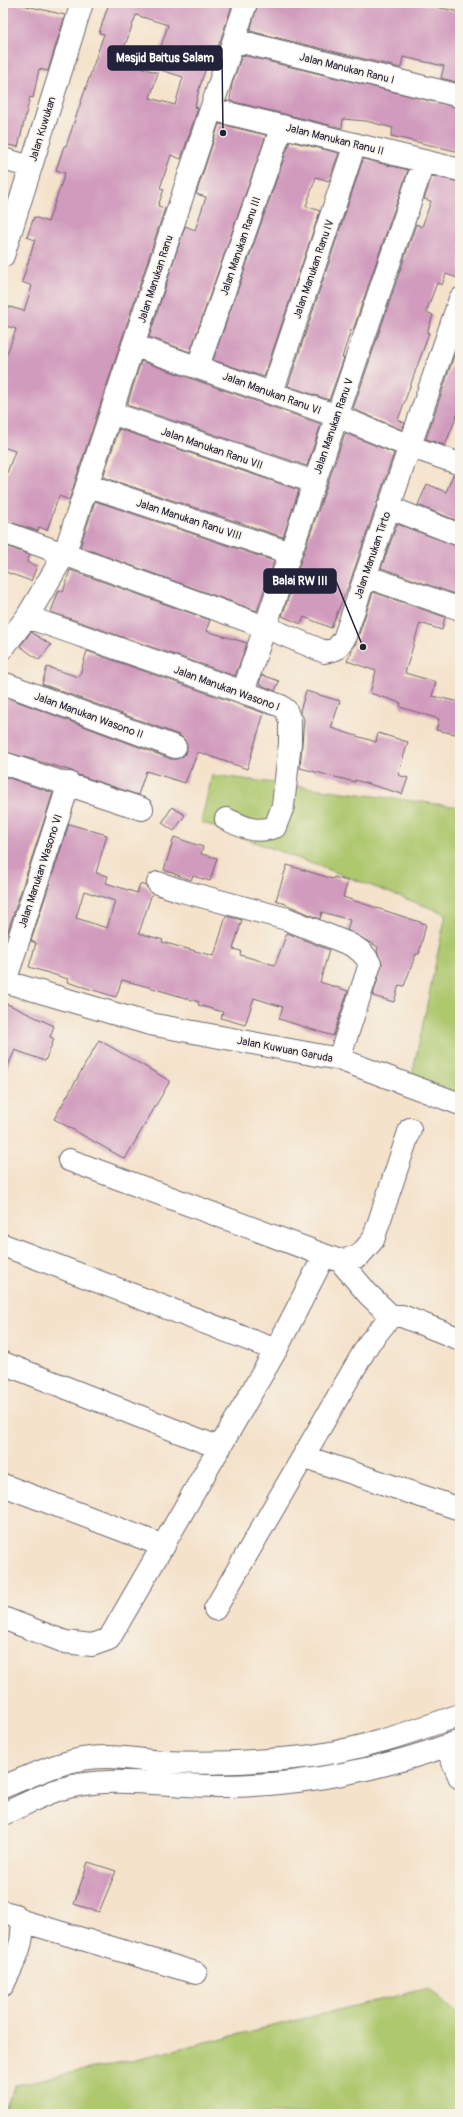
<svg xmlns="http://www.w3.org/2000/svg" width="463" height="2117" font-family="Pangolin,sans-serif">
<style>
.green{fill:#aec86e;stroke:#687554}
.building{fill:#d19bbd;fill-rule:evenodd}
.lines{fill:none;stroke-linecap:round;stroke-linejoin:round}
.minor-casing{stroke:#6c656d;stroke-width:24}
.minor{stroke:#fff;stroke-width:22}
.labels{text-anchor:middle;stroke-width:3;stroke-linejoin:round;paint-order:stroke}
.street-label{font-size:11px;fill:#22223b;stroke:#f7f3e8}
.leader{fill:none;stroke:#22223b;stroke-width:1.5}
.callout-dot{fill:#22223b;stroke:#f7f3e8;stroke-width:1.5}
.callout{fill:#22223b;stroke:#22223b;stroke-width:1.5}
.callout-label{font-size:12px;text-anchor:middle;font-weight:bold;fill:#fff}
</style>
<rect width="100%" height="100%" fill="#f7f3e8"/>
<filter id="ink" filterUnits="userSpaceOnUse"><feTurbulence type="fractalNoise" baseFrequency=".025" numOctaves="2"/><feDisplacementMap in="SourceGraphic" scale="8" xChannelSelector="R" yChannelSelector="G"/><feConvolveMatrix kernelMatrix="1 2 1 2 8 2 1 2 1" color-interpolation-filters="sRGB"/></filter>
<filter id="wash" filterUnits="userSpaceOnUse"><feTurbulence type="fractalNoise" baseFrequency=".012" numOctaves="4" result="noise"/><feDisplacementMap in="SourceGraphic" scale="16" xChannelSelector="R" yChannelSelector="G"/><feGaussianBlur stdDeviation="0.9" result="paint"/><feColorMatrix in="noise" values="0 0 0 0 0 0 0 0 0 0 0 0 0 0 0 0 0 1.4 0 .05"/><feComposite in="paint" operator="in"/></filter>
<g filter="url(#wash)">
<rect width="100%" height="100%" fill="#f4e2ca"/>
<!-- green -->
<path class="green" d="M212,775L460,807V1108L409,1090L446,914L201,822Z
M429,1988L460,2016V2114H3L15,2085L145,2057Z"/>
<g id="blocks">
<!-- building -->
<path class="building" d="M3,3H14L65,15L48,71L39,69L33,98L30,97L18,147L3,144Z
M109,3H233L214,59L209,58L199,89L195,107L198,108L181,159L171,155L160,188L164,189L158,206L165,208L69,500L59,496L47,530L39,527L38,531L3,520V484L15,451L3,447V353L7,354L16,329L3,325V316L6,306L24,311L32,286L22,282L35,240L27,237L34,217L48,222L65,173L56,170L64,146H66L104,34L99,33ZM136,15L168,25L154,68L183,77L175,105L150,98L158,73L124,62L127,52L123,51Z
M258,3H417L460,12V66L456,82L441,78L444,66L403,57L401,68L250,31Z
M242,55L460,108V152L391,136L393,128L366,121L343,119L342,128L230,101L232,84Z
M219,124L266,135L190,352L149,337L185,226L195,230L206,197L196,194Z
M290,141L339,153L329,181L316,177L306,206L320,211L264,377L213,360Z
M363,159L408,170L353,330H351L342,358H344L329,400L288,386Z
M432,176L460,182V279L446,274L442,285L437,283L426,312L433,315L427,333H429L398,420L405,423L402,430L353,409L416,224L422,227L431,201L424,199Z
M460,338V408L445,445L426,439Z
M141,361L321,424L307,466L127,405Z
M119,429L299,490L283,537L103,477Z
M345,433L394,453L350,582L331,628L304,617L301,624L282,616Z
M453,475L460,476V522L418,505L427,484L446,492Z
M95,501L274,561L257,611L80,547Z
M397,524L460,547V596L381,568Z
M3,545L30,555L27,562L37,566L31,581L3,571Z
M70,570L210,620L206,631L247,643L235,676L51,612L59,590L63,592Z
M373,592L445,617L442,630L420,623L405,673L436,682L432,696L460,702V735L436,730L439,719L400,707L401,703L370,693L376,671L347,661L356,643Z
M31,632L51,645L39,660L20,646Z
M87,651L264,713L247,769L198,752L185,783L146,771L138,795L78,775L72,771L3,751V696L171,759H177L183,756L187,751V745L184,739L179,735L42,684L47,667L79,677Z
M262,675L279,681L275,691L259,684Z
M306,691L340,701L331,728L376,742L378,733L408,742L398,775L408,778L402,794L355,780V782L300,768L304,719L300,711Z
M3,776L53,793L7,934L3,933Z
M172,807L185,815L174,831L162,823Z
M69,824L107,835L96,873L108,876L106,883L137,893L140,884L146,886L152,893L139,933L163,940L162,942L214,956L226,916L242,920L233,949L241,951L240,955L275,965L287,933L329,950L320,982L348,991L333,1036L279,1019L283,1007L254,998L245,1025L221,1018L223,1012L198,1005L199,1002L149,987L122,980L116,997L67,982L68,979L29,967L36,943L31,941ZM84,891L115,901L107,928L76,918Z
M174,837L203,847L201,854L217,858L210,881L193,876L191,880L164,870Z
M287,865L333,879L334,877L348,881L343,897L426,924L419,954H416L404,986L399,985L394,1002L373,996L382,963L377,951L378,947L347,930L350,920L322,912L320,919L276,900Z
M3,1002L54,1026L50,1037L54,1039L45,1061L15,1050L3,1077Z
M99,1040L170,1081L125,1159L54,1119Z
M88,1862L116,1871L99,1912L74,1904Z"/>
</g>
</g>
<g filter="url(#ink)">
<use href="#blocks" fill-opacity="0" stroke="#6c656d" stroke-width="1"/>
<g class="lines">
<defs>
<path id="minor" d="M234,40L460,96
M211,109L460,170
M3,159L31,167
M3,256L82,3
M133,345L337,416L409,446L460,464
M198,366L282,126
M272,393L355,144
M111,413L314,482
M87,485L290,553
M388,507L460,535
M3,532L265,627L325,652L336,649L344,639L460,299
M365,576L460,609
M27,617L243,692L281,706L286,710L290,721V743L283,806L275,827C256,834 243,827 226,819
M3,648L27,617L64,555L246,3
M3,683L175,747
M243,692L424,161
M3,763L142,809
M3,981L150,1024L339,1059L370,964C365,954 359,949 349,944L287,919L182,891L158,883
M5,982L69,783
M339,1059L460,1104
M69,1160L340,1261L359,1256L373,1240L410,1129
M3,1245L276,1350
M340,1261L368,1294L391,1316
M3,1363L220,1448
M305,1457L460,1509
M3,1485L164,1546
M215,1609L369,1343L391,1316H402L460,1339
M3,1618L65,1642L92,1645L109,1639L276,1350L324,1256
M446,1746L460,1778
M3,1787C35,1774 68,1757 104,1757C123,1756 144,1761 164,1762C207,1764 251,1762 294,1758C351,1753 406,1734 460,1715
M3,1814C22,1806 41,1795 61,1789C112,1774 168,1787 221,1786C301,1786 385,1769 460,1741
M3,1912L15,1915L22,1921C25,1944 13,1964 3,1985
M22,1921L196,1973"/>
</defs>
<!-- minor casing -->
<use href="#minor" class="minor-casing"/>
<!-- minor -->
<use href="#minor" class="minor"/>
</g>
</g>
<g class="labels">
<!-- street labels -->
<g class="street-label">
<text transform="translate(347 68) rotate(14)" y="4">Jalan Manukan Ranu I</text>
<text transform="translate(42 129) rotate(-73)" y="4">Jalan Kuwukan</text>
<text transform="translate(335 139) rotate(14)" y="4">Jalan Manukan Ranu II</text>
<text transform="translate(240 246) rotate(-71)" y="4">Jalan Manukan Ranu III</text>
<text transform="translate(313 269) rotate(-71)" y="4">Jalan Manukan Ranu IV</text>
<text transform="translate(155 279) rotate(-72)" y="4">Jalan Manukan Ranu</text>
<text transform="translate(272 393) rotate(20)" y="4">Jalan Manukan Ranu VI</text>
<text transform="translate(333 426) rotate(-71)" y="4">Jalan Manukan Ranu V</text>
<text transform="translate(212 448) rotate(19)" y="4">Jalan Manukan Ranu VII</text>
<text transform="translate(189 519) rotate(18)" y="4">Jalan Manukan Ranu VIII</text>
<text transform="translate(372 555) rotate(-71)" y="4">Jalan Manukan Tirto</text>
<text transform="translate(227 688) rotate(20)" y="4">Jalan Manukan Wasono I</text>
<text transform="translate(89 715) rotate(20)" y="4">Jalan Manukan Wasono II</text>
<text transform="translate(40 871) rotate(-72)" y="4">Jalan Manukan Wasono VI</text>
<text transform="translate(285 1049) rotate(11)" y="4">Jalan Kuwuan Garuda</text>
</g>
</g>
<!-- callouts -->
<path class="leader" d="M223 133L222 58M363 647L336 581"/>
<g class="callout-dot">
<circle cx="223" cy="133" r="4"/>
<circle cx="363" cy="647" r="4"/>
</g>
<g class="callout">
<rect x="108" y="46" width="114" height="24" rx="4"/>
<rect x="264" y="569" width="72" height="24" rx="4"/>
</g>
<g class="callout-label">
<text x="165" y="62">Masjid Baitus Salam</text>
<text x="300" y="585">Balai RW III</text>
</g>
<!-- margin -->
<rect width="463" height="2117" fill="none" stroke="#f7f3e8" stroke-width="16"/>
</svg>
